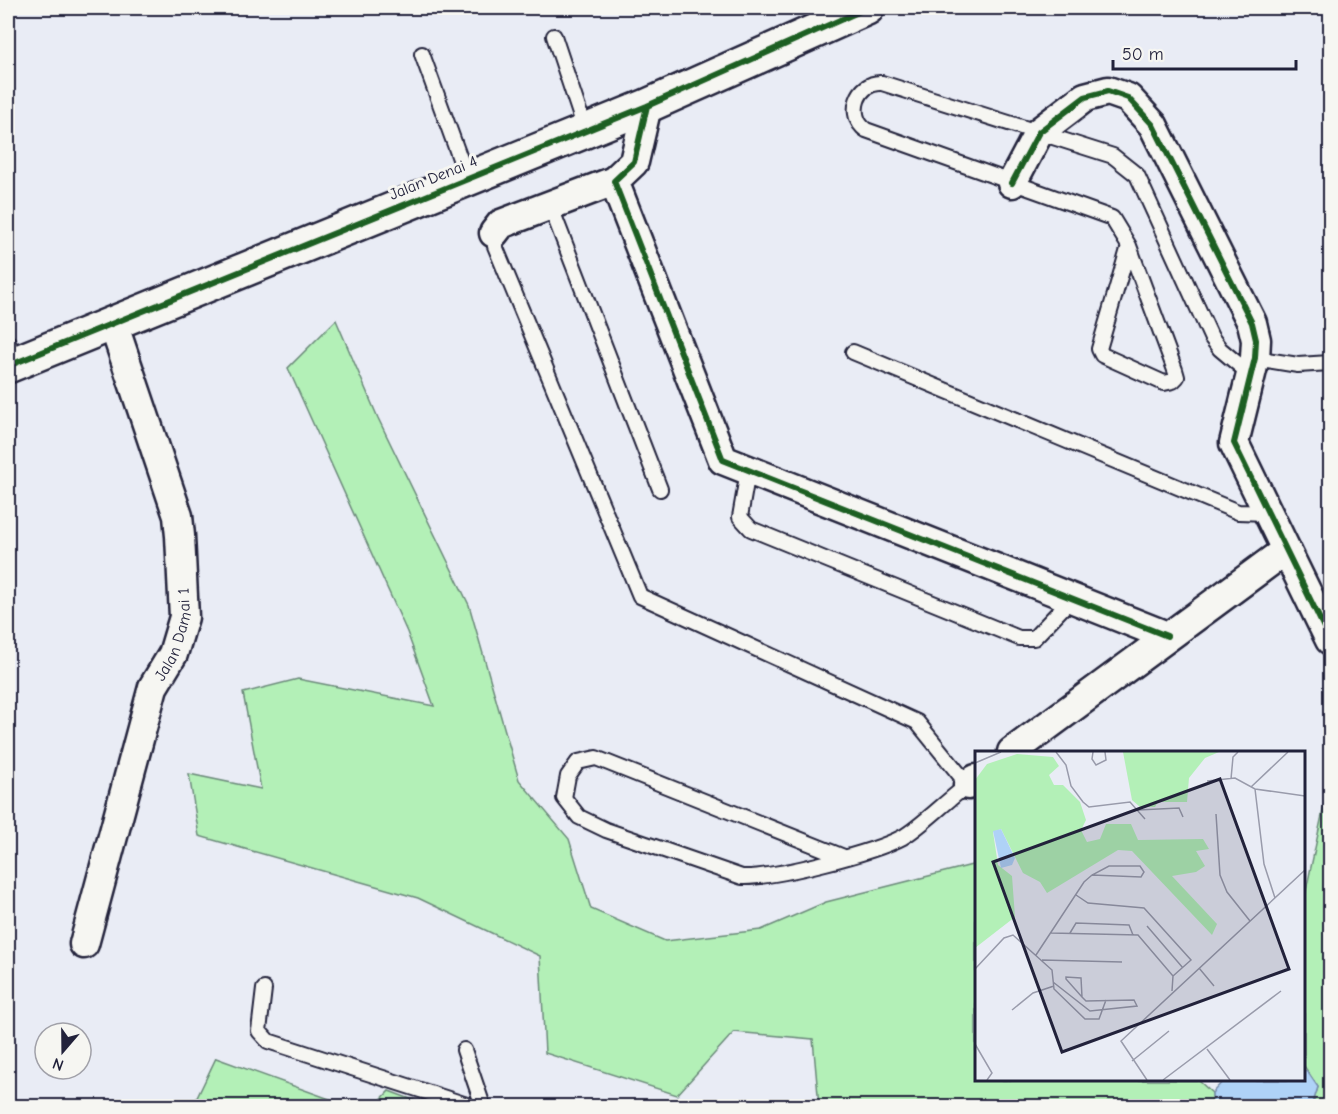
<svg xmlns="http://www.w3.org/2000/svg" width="1338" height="1114" font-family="'Comic Neue',sans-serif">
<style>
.green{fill:#b3f0b7;stroke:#6a8979;stroke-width:1.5}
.water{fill:#afd2f7;stroke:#778cac;stroke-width:1.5}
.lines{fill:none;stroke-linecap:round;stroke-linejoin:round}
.service-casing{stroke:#22223b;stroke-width:18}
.minor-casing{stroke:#22223b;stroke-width:33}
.tertiary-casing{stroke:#22223b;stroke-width:38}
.service{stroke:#f6f6f2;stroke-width:14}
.minor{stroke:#f6f6f2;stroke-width:28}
.tertiary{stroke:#f6f6f2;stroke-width:33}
.cycleway-casing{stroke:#f6f6f2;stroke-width:10}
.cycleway{stroke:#1b5e20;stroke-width:6}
.labels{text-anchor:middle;stroke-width:6;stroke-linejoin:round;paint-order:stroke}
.street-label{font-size:16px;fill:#22223b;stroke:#f6f6f2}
.inset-road{fill:none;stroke:#999bab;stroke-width:1.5}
.view{fill:#22223b;fill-opacity:0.15;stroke:#22223b;stroke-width:3}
.inset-edge{fill:none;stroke:#22223b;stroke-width:3}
</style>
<rect width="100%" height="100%" fill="#e9ecf5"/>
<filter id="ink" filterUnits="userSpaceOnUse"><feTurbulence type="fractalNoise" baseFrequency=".0167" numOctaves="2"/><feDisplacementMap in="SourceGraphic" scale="12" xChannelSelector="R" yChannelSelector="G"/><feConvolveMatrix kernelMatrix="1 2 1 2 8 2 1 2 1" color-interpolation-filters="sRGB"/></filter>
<g filter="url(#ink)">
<!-- green -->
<path class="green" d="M336,320L378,418L469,605L519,780L569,839L591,909L665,941L761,930L826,902L976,864V1080H1198L1212,1093L1213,1106H819L813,1039L734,1032L677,1095L545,1053L540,956L418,898L199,836L189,774L261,789L243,693L298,679L434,706L407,632L288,368Z
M1328,787H1330V1106H1312L1318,1087L1304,1066V900Z
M216,1058L349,1106H193Z
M389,1091L429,1106H375Z"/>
<!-- water -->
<path class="water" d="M1304,1071H1307L1318,1087L1312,1106H1213L1212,1093L1224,1080H1304Z"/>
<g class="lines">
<defs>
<path id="service" d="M554,36L585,129
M422,54L467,178
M550,205L660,489
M494,233L495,246L640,596L917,722L968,785C948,799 922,826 903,837C873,853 775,878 742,877L606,830L579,817L564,798L568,776L578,762L596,758L844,857
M1129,246L1099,349L1102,355L1164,383L1173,381L1177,377L1175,370L1129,246L1112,218L866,130C846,116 857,81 882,83L1113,156L1137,175L1211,337L1220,349L1251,375
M8,342L15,363
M853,352L1238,512L1268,513
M1255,358L1298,365L1330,363
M748,471L740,517L751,529L1019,638H1034L1070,600
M264,989L259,1031L268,1041L470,1106
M464,1050L483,1106"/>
<g id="minor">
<path d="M647,106L634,162L614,181L723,460L1167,636"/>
<path d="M1012,183L1039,132L1085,97L1108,91L1128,98L1153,125L1252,323L1256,340L1255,358L1234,443L1330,640"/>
<path d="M494,233L501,224L614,181"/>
<path d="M1012,752L1286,550"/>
<path d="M968,785L976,779"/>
<path id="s1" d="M84,944L153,687L173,654L184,617L180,536L178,516L113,323"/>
</g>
<path id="tertiary" d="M8,366L647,106L867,8"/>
</defs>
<!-- service casing -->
<use href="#service" class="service-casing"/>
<!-- minor casing -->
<use href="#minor" class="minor-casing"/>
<!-- tertiary casing -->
<use href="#tertiary" class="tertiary-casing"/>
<!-- service -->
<use href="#service" class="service"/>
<!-- minor -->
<use href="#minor" class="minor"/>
<!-- tertiary -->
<use href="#tertiary" class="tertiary"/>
<defs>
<path id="cycleway" d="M647,106L634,162L614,181L723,460L1167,636
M1012,183L1039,132L1085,97L1108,91L1128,98L1153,125L1252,323L1256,340L1255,358L1234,443L1330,640
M8,366L647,106L867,8"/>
</defs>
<!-- cycleway casing -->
<use href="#cycleway" class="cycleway-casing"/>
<!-- cycleway -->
<use href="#cycleway" class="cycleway"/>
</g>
</g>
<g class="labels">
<!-- street labels -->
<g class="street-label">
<text transform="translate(433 177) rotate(-22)" y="6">Jalan Denai 4</text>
<text dy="6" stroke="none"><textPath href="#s1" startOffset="324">Jalan Damai 1</textPath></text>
</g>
</g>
<!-- overview -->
<g transform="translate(975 751)">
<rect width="330" height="330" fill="#e9ecf5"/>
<path d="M148,1H244L230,7L214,27L212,51H183L180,56H165L157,49ZM42,3L78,6L84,15L74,24L79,34H88L105,51L111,69L106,79L112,91L125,88L131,73H156L163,89L228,88L234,98L221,100L230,115L221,121L197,125L242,173L237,184L157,100L143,99L72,142L65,131L48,122L26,78L18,81L23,114L37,125L40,166L0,197V29L12,13Z" fill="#b3f0b7"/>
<path d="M26,78L40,107L37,114L26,117L18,80Z" fill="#afd2f7"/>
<path class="inset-road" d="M81,1L91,14L96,35L108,51L114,56L155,51L170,68M118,1L117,8L121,14L131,9L130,1M0,12L26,1M256,28L258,6L263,1M232,30L260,27L280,38L330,45M276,36L313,1M280,38L289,113L300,147M163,59L204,57L208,66M241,63L245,124L252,141L275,170M101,144L113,152L169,157L216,209L198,225M172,175L208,217M76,182L163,184L198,225L197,240M95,182L101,172L154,174L158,184M61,204L109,131L117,124L134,115H165L169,121L166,126L117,124M67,209L147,211M224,217L239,235M0,218L29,187L38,184L77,219L79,238L110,268H124L131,249M78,231L115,260L162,255L159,249L111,250L107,246L91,228V226L106,227L107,246M37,259L58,242L79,235M0,293L17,322L12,329M232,298L255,329M157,310L194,280M172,329L146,290L330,119M188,329L306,240"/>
<path class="view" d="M245,28L314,218L87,301L18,111Z"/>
<rect width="330" height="330" class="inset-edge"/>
</g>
<!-- margin -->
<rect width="1338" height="1114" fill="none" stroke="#f6f6f2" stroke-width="30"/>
<rect x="15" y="15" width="1308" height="1084" fill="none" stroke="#22223b" stroke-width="2" filter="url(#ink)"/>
<!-- north arrow -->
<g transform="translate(63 1051) rotate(200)"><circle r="28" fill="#f6f6f2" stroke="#a1a1a9" stroke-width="1.5"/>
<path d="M0-4.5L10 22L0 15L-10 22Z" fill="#22223b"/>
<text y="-9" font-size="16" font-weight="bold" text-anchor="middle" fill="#22223b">N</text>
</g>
<!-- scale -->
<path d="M1113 60v9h183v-9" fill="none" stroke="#22223b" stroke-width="3"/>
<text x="1122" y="60" font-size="18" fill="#22223b" stroke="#f6f6f2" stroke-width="4.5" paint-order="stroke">50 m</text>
</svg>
